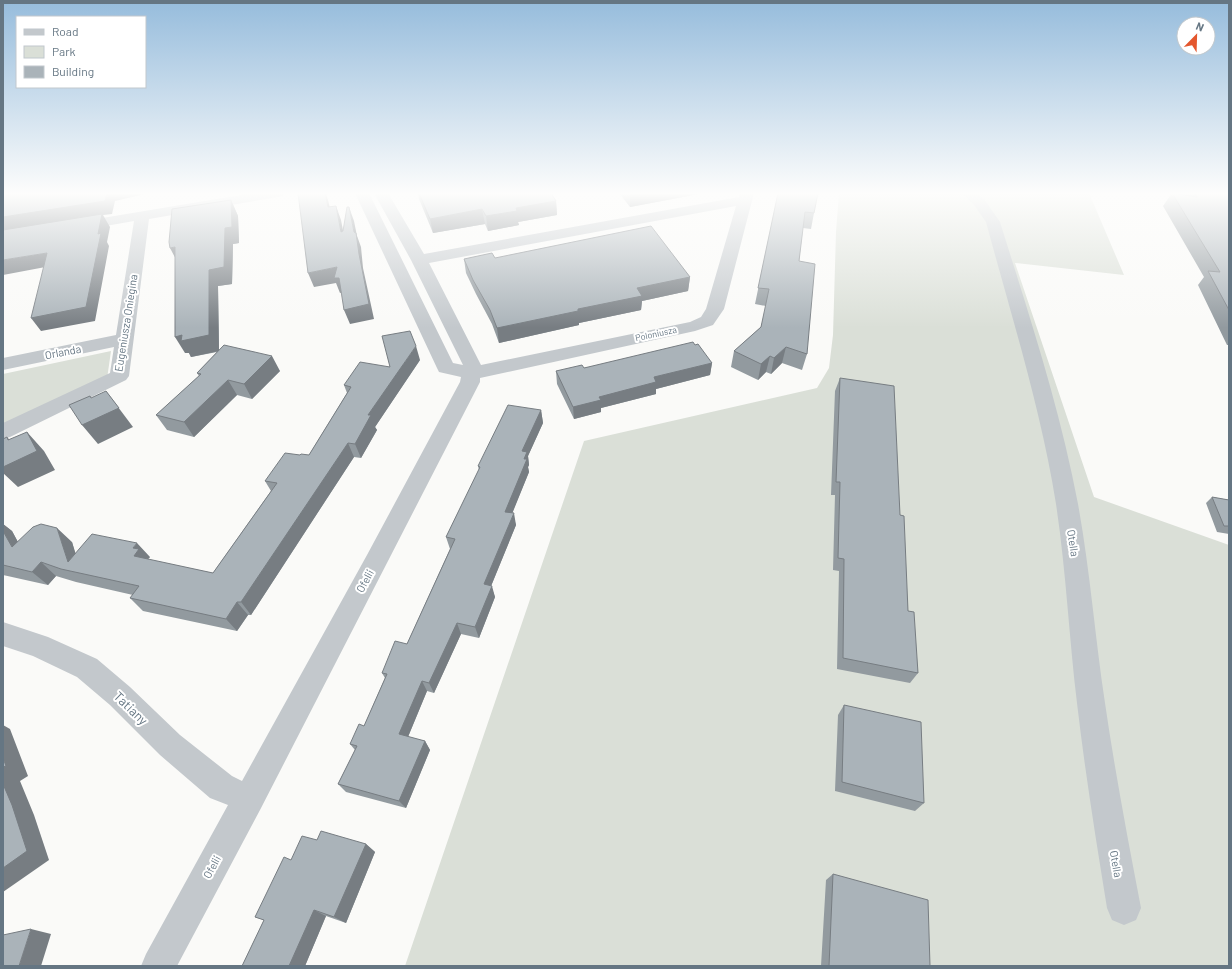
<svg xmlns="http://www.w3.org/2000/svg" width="1232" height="969" font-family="Barlow,sans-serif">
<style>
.green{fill:#dadfd7}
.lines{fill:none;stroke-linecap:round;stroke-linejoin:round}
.minor{fill:#c3c8cc;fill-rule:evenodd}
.wall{fill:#929a9f}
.shaded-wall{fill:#777d82}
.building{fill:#aab3b9;stroke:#777d82}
.labels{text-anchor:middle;stroke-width:4;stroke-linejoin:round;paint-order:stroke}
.far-street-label{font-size:9px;fill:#657683;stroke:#fff}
.street-label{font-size:11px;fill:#657683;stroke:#fff}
.near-street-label{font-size:13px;fill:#657683;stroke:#fff}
</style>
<rect width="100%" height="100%" fill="#fafaf8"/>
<!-- green -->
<path class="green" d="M839,193H1089L1124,275L1015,263L1094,497L1229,545V966H405L584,441L817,388L829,368L833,335L836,232Z
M111,351L107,379L3,424V374Z"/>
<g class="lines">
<!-- minor -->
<path class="minor" d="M253,193H285L283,196L278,197L149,219L129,376L126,380L10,437L3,439V423L110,373L114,347L3,370V358L116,335L134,221L77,231L72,229L69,226L72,223Z
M355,193H369L453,363L463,365L411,260L374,193H388L424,254L739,197L740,193H754L724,309L713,325L695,331L480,378V382L260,810L177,966H141L146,954L228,805L210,798L160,755L110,705L77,677L33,656L3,646V622L48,637L97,659L130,687L180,735L232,776L242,781L367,555L460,382L461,377L439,372L437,368ZM736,206L706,309L701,317L690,322L481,365L429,263Z
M962,193H977L984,199L1000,222C1029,315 1060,408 1078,504C1090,570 1095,637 1105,703C1115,772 1128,840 1141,908L1136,920L1124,925L1112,920L1107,908C1096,840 1085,772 1077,703C1069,637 1066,570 1056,504C1041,409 1011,315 986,222L974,205Z"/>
</g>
<!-- wall -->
<path class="wall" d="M418,193H551L556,201L557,215L518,222L519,225L488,231L485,224L433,233L419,199Z
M619,193H704L630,207Z
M778,193L814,213L811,229L803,228L799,261L807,354L802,370L782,363L771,374L766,372L758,380L731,367L734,351L761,327L766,306L755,304Z
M1172,193L1178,194L1177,193H1228L1229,194V345H1227L1198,285L1204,277L1163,206Z
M231,200L238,216L239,243L233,244L232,284L218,286L219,350L280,371L252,399L237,395L194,437L167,430L156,415L199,376L197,373L217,352L191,357L189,353H185Z
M495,258L690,277L688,291L642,301L641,310L579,323V325L499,343L492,324L476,294L466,273L464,259Z
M695,345L712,363L710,375L656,389V394L601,408V412L574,419L557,384L556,371L584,368Z
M420,360L375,427L377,430L361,458L354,457L251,615H248L237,631L143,611L130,598L133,595L76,582L56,576L48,585L3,575V524L12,531L18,542H72L75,553L150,557L148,559L149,560L213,573L271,491L265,481L300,455H309L347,393L344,385L390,367Z
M840,378L900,515L908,611L918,673L910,683L837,669L839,571L833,570L835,495H831L835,391Z
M541,410L543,423L528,456L529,465L528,467L529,472L512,513L516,525L491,586L495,597L479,638L461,634L434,693L427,691L408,737L425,741L430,750L406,808L346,792L338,784L355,750L350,744L364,726L385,678L382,673L407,644L450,549L446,537L479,470L478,466Z
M1212,497L1229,500V534L1217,532L1206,503Z
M844,705L924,803L915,811L835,791L838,715Z
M317,840L366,844L375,852L346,923L326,916L305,966H242L264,920L255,917L291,860Z
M833,874L930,966H821L826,880Z"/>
<!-- shaded-wall -->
<path class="shaded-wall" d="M107,193H145V194L115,201L112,214L103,215L110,227L107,242L109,246L95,321L41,331L31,318L100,237L3,231V217Z
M325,193H326L328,200L333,221L328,207Z
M638,193H704L630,207V194Z
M231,200L238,216L239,243L233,244L232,284L218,286L219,351L191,357L189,353H185L175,337L209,270Z
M556,201L557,215L518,222L519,225L488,231L486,216L516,208Z
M336,206L341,220L346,246L341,232Z
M349,207L354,221L357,236L356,233L361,247L363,268L374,319L350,324L344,310L354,232Z
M482,209L485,224L433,233L430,219Z
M175,247L179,265L170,248Z
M47,253L56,265L3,275V260Z
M337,267L344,292L340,293L336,283L314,287L308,273Z
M690,277L688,291L642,301L641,310L579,323V325L499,343L497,328L578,309L637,288Z
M416,346L420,360L375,427L377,430L361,458L355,444L368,415Z
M786,347L782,363L771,374L774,358Z
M272,356L280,371L252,399L244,384Z
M770,356L766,372L758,380L761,364Z
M712,363L710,375L656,389V394L601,408V412L574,419L573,407L599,397L654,377Z
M228,380L237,395L194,437L184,422Z
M106,391L133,427L98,444L82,425Z
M541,410L543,423L528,456L529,465L528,467L529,472L508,524L505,512L522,451Z
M27,432L44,451L55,470L18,487L3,473V467L8,440L7,437L25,456Z
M348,443L354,457L251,615L241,602Z
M514,513L516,525L487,596L484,584Z
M3,524L12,531L28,561L12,547L3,531Z
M57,528L72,542L82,574L68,562Z
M137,543L150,557L148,559L152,563L134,556L133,548Z
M41,562L56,576L48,585L32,572Z
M492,586L495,597L479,638L475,627Z
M237,602L248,615L237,631L226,619Z
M457,623L461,634L434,693L429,683Z
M422,681L427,691L405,744L399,734Z
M3,725L10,729L28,776L20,781L34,815L49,860L3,892Z
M425,741L430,750L406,808L399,801Z
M366,844L375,852L346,923L334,917Z
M314,910L326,916L305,966H289Z
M31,929L51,934L41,966H19Z"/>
<!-- building -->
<path class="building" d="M3,193H107L105,201L3,217Z
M298,193H325L328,207L336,206L341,232L343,231L347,207H349L354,232L356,233L359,254L369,304L344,310L339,278H334L337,267L308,273Z
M419,193H551L556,201L516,208L517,211L486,216L482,209L430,219Z
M629,193H638L630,194Z
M778,193H818L814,213L805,212L799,261L815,264L807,354L786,347L774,358L770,356L761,364L734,351L761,327L769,289L758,288Z
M1172,193L1197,197L1195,193H1228L1229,194V310L1208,271L1220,272Z
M231,200L232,227L225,228L224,267L209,270V335L181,341L182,335L175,337V247L170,248L169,242L172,209Z
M102,214L98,234L101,233L86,307L31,318L47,253L3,260V230Z
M651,226L690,277L637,288L642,296L578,309V311L497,328L490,310L473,280L464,259L492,253L495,258Z
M410,331L416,346L368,415H371L355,444L348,443L241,602H237L226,619L130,598L139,586L61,569L41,562L32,572L3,565V531L12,547L33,527L41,524L57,528L68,562L92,534L137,543L133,548L139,549L134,556L213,573L277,483L265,481L285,453L300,455L301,454L309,455L351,387L344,385L360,362L390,367L382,336Z
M693,342L695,345L698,344L712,363L654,377L656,382L599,397L601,400L573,407L556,371L582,365L584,368Z
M224,345L272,356L244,384L228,380L184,422L156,415L201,374L197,373Z
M840,378L894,386L900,515L904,516L908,611L914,612L918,673L843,658L844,559L838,558L840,482H836Z
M106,391L119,408L82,425L69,405L90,396L91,398Z
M508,405L541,410L522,451L527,452L524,459H527L505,512L514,513L484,584L492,586L475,627L457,623L429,683L422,681L399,734L425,741L399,801L338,784L357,746L350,744L359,724L364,726L387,674L382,673L395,641L407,644L455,539L446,537L480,467L478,466Z
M27,432L37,451L3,467V439L7,437L8,440Z
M1212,497L1229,500V526H1224Z
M844,705L921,722L924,803L842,782Z
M3,758L6,766L3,767Z
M3,784L12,805L27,851L3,868Z
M321,831L366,844L334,917L314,910L289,966H242L264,920L255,917L284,857L291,860L302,836L317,840Z
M833,874L928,900L930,966H829Z
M31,929L19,966H3V935Z"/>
<!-- sky -->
<linearGradient id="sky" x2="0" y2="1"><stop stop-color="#96bcdc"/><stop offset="0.59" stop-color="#fdfdfc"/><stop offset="1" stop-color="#fdfdfc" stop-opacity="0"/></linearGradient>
<rect width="1232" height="328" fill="url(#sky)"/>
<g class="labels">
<!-- far-street labels -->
<g class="far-street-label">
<text transform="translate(656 334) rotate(-12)" y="3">Poloniusza</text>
</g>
<!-- street labels -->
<g class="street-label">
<text transform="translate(126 323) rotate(-81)" y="4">Eugeniusza Oniegina</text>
<text transform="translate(63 352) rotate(-11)" y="4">Orlanda</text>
<text transform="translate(1073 543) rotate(81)" y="4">Otella</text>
<text transform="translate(365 581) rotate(-62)" y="4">Ofelii</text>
<text transform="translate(1116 864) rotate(80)" y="4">Otella</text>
<text transform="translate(212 867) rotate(-62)" y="4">Ofelii</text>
</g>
<!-- near-street labels -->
<g class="near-street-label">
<text transform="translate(131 708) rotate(44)" y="5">Tatiany</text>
</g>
</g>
<!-- border -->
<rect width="1232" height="969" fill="none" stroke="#657683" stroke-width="8"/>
<!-- legend -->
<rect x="16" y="16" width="130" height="72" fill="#ffffff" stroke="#c1c8cd"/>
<rect x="24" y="29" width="20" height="6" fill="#c3c8cc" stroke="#c1c8cd"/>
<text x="52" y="36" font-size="12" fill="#657683">Road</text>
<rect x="24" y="46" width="20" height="12" fill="#dadfd7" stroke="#c1c8cd"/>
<text x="52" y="56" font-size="12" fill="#657683">Park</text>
<rect x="24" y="66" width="20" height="12" fill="#aab3b9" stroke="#c1c8cd"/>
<text x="52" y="76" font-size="12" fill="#657683">Building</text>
<!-- north arrow -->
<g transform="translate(1196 36) rotate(23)"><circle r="19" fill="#ffffff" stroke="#c1c8cd"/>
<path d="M0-3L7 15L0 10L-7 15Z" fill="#e4572e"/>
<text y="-6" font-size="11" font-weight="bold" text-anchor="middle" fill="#657683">N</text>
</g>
</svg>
